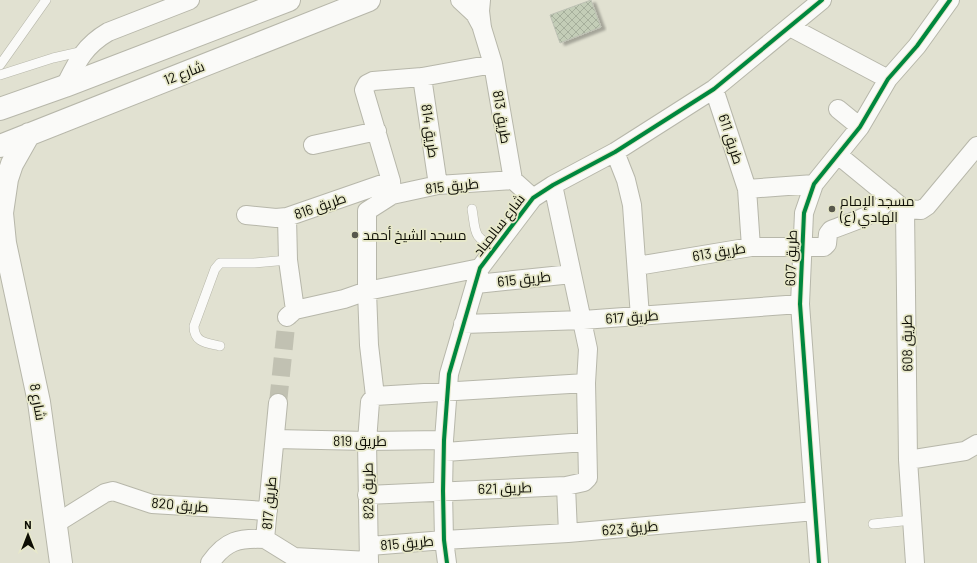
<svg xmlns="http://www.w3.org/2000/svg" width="977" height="563" font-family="Barlow,Cairo,sans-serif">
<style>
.building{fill:url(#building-cross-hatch);stroke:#bdc1b4;filter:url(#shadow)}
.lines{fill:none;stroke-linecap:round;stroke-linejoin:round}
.minor-tunnel{stroke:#c1c1b2;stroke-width:18;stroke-dasharray:18 9;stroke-linecap:butt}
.service-casing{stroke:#b7b7aa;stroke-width:10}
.minor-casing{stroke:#b7b7aa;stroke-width:20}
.tertiary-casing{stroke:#b7b7aa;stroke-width:24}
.service{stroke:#fafaf8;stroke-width:9}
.minor{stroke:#fafaf8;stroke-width:18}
.tertiary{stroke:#fafaf8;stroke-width:22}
.cycleway-casing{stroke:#e7e8ca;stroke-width:6}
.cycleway{stroke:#00873e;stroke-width:4}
.poi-dot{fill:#58584c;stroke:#e7e8ca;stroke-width:1.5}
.labels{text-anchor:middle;stroke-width:3.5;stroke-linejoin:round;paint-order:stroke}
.street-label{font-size:14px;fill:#0e0e05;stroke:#e7e8ca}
.poi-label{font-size:14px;fill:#0e0e05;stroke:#e7e8ca;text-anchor:start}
</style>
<defs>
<pattern id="building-cross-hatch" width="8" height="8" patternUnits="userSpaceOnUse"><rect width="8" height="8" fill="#c3cdb7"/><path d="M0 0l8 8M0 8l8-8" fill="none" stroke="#a6af9c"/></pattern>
<filter id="shadow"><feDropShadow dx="4.5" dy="2.5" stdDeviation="1" flood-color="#0004"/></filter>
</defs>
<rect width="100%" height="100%" fill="#e1e1d1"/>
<!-- building -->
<path class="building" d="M591,0L601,27L560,43L550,15Z"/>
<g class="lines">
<!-- minor-tunnel -->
<path class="minor-tunnel" d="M278,403L287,317"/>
<defs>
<path id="service" d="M0,65L46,0
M0,75L53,58L84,51
M472,209C476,232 472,238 496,247
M220,346C207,343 194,343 194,326L215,269L220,263H254L288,260
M873,524L912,520"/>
<path id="minor" d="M460,0L475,14L482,27
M481,0L480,11L482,28L493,64L513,180L533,198
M790,27L888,79
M422,77L438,185
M65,86C77,62 84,46 108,32L190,0
M714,89L747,189L751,247
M838,109L860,127
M313,145L377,131
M615,152L626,180L632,205L640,317
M838,155L899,205
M747,189L814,184
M392,195L391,181L364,90L367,84L373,81L422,77L493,64
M905,209L908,460L915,563
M905,209L921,210L927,206L977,146
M246,215L276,218L287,217L391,181
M287,217L288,260L295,310
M637,266L751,247H824L827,244L828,234L831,230C852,221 876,217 890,197
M476,284L572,274
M287,317L295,310L344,299L367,291L480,268
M463,324L583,320L800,304
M375,396L369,345L367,291V211L392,195L438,185L513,180
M375,396L586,383
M275,439L367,441L444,440
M445,452L586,442
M908,460L965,451L977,444
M566,486L568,533
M367,495L566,486L584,482L588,478L586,383L588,349L553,185
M55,524L105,493L113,491L152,504L268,511
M265,539L294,557L369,561
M370,546L444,540L568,533L815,511
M210,563C226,540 239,538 265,539L278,403
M369,563L367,441L370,402L375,396
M447,563L444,540L443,491L444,440L449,374L480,268L533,198L553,185L615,152L714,89L822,0
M819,563L800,304L804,213L814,184L860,127L888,79L917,46L950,0"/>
<path id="tertiary" d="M0,109L65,86L289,0
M29,134L12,164L7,179L2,213L5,243L39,402L61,563
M0,146L369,0"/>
</defs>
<!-- service casing -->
<use href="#service" class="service-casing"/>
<!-- minor casing -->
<use href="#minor" class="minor-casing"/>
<!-- tertiary casing -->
<use href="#tertiary" class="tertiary-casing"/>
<!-- service -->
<use href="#service" class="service"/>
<!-- minor -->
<use href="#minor" class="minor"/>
<!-- tertiary -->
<use href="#tertiary" class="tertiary"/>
<defs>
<path id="cycleway" d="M447,563L444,540L443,491L444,440L449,374L480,268L533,198L553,185L615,152L714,89L822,0
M819,563L800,304L804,213L814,184L860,127L888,79L917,46L950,0"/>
</defs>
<!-- cycleway casing -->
<use href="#cycleway" class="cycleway-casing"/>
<!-- cycleway -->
<use href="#cycleway" class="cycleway"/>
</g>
<!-- markers -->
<g class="poi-dot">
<circle cx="832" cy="209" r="4"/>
<circle cx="355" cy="235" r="4"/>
</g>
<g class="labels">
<!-- street labels -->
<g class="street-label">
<text transform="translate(184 73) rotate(-21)" y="5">شارع 12</text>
<text transform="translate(502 117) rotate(81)" y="5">طريق 813</text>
<text transform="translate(430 131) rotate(82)" y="5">طريق 814</text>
<text transform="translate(731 139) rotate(72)" y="5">طريق 611</text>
<text transform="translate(452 186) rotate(-6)" y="5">طريق 815</text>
<text transform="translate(320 206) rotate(-19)" y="5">طريق 816</text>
<text transform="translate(499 225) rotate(-52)" y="5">شارع سالمباد</text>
<text transform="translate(719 252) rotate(-9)" y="5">طريق 613</text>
<text transform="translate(791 258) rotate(-88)" y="5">طريق 607</text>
<text transform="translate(524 279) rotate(-6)" y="5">طريق 615</text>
<text transform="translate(632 317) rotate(-4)" y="5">طريق 617</text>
<text transform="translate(907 343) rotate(-91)" y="5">طريق 608</text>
<text transform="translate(38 402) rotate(80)" y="5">شارع 8</text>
<text x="360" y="446">طريق 819</text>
<text transform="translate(505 488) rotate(-2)" y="5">طريق 621</text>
<text transform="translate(368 491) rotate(-91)" y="5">طريق 828</text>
<text transform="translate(269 503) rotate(-85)" y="5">طريق 817</text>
<text transform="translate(180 505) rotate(5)" y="5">طريق 820</text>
<text transform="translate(630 528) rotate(-5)" y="5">طريق 623</text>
<text transform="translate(407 543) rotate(-5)" y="5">طريق 815</text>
</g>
<!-- poi labels -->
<g class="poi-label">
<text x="840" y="206">مسجد الإمام<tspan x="840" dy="16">الهادي (ع)</tspan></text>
<text x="363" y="240">مسجد الشيخ أحمد</text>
</g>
</g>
<!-- north arrow -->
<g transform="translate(28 535)" stroke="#e7e8ca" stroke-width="3" paint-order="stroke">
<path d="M0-3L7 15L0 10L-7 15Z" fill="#0e0e05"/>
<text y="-6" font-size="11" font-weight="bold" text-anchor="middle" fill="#0e0e05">N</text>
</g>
</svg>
